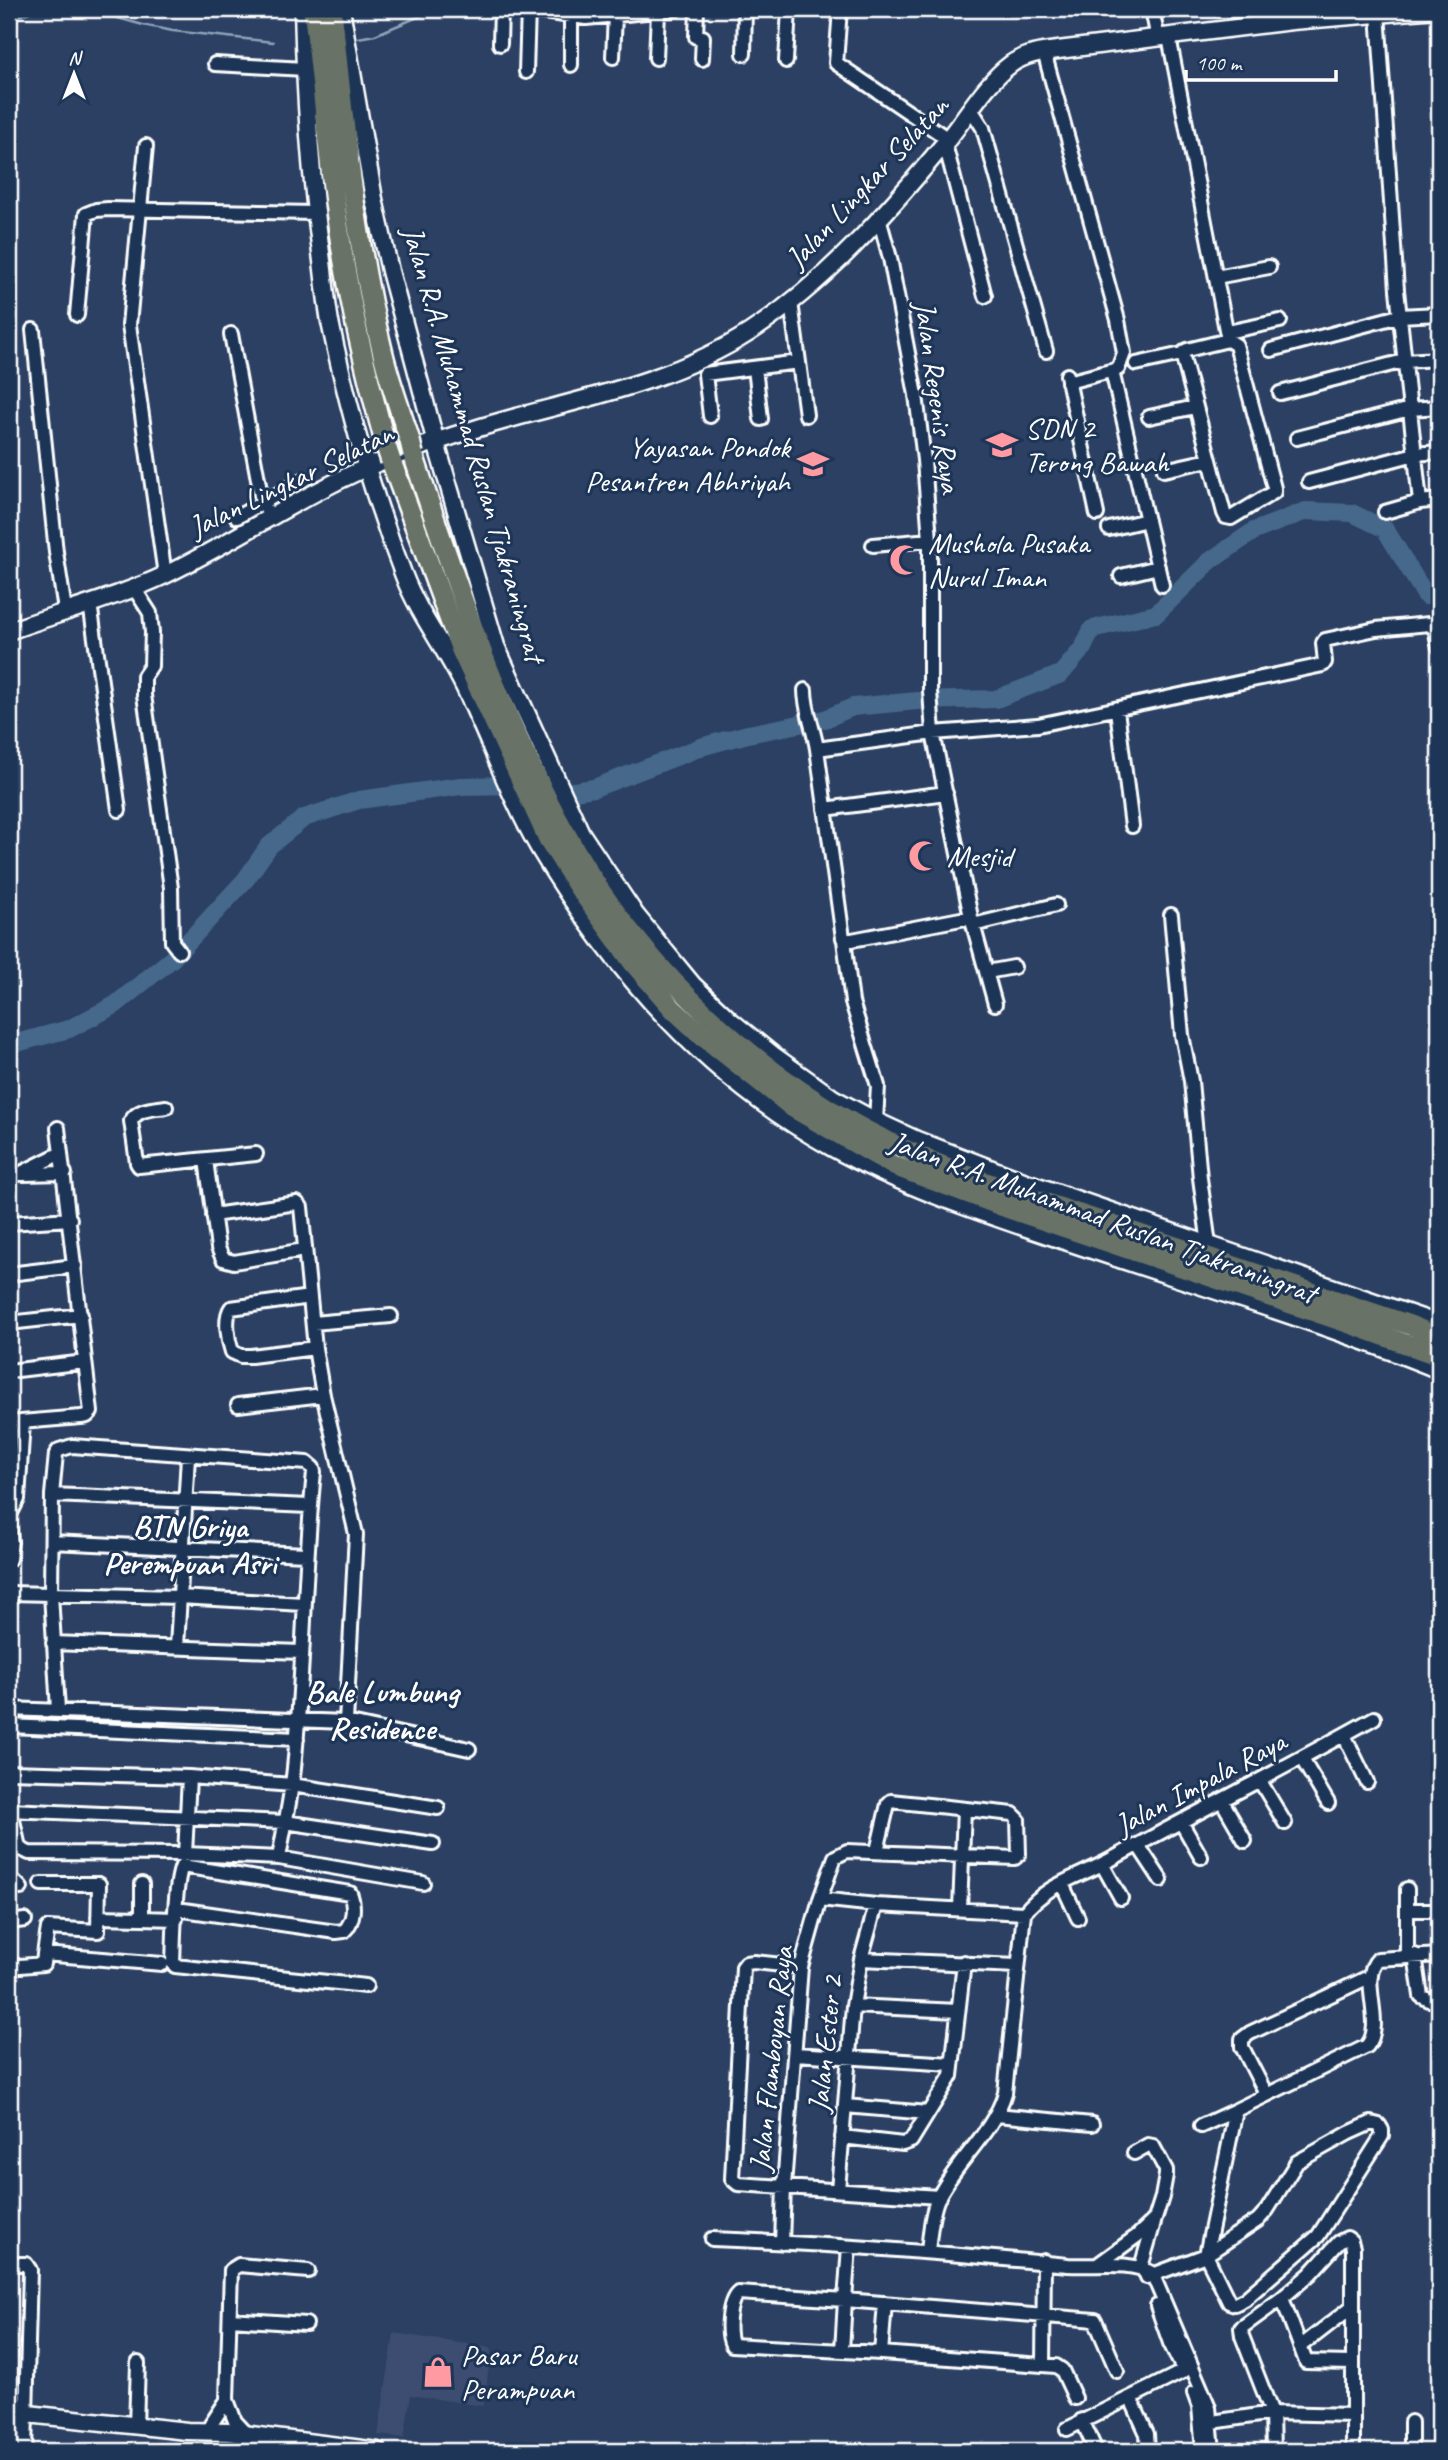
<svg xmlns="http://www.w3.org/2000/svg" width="1448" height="2460" font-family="Caveat,sans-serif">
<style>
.built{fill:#3c4d71}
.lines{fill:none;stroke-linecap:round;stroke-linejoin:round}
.stream{stroke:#8fa4b9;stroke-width:2.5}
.river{stroke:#44688b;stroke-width:18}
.minor-casing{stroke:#fff;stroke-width:18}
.tertiary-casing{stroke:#fff;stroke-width:21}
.trunk-casing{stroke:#fff;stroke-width:24}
.minor{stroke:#1d3557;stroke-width:12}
.tertiary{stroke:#1d3557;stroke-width:16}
.trunk{stroke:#697266;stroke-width:19}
.trunk-bridge-casing{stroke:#fff;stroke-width:24;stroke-linecap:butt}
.trunk-bridge{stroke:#697266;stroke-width:19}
.labels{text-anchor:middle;stroke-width:6;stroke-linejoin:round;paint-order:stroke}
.street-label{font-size:30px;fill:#fff;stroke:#1d3557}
.poi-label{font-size:30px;fill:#fff;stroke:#1d3557;text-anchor:start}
.neighbourhood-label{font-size:32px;font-weight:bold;fill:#fff;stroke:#1d3557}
</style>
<rect width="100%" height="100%" fill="#2b4063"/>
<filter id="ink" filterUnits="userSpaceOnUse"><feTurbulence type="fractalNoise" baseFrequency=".0143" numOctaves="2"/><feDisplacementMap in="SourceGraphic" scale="14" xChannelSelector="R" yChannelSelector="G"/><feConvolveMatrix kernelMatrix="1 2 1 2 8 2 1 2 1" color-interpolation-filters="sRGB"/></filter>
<g filter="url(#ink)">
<!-- built -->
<path class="built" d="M394,2333L492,2348L483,2406L411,2395L404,2438L378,2435Z"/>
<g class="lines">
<!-- stream -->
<path class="stream" d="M85,9L143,25L173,31L273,42
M9,20L37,9
M358,38L375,35L437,9"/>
<!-- river -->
<path class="river" d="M547,792L554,794L594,788L704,746L748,734L825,719L853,707L917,701L996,699L1061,674L1083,648L1092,629L1156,614L1210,561L1254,531L1306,511L1352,513L1385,529L1426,596L1439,586
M9,1045L69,1029L115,1005L173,958L246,879L269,846L304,818L359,800L461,786L520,785"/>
<defs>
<path id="minor" d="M521,9L586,18L676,9
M697,9L696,37H703L702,59
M840,9L836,63L948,139
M1152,9L1158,39
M1378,13L1397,290L1420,502
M571,15V65
M1169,37L1228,340L1236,345L1274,488V492L1231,518L1226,517L1224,513L1182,354L1187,350L1228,340
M500,44L501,9
M1044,52L1118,320L1124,353L1118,369L1068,382
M744,54L745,9
M613,57L615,16
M656,58L658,12
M786,61L789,9
M215,64L305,69
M526,72L528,9
M971,109L983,128L1046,351
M945,144L985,296
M146,146L129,325L165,575
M879,218L890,258L916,395L924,460L930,540V691L933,733L971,917L995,1004
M1216,277L1269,267
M791,302L806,415
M77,315L86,214L96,210L108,209L316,213
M33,330L56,552L65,610
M1227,332L1280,321
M231,334L262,501L270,517
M1271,350L1399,316L1439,314
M1136,364L1182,354
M755,368L761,419
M1112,371L1162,585
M1067,375L1097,514
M1280,393L1404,361L1439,359
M710,416L705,374L799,362
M1149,417L1195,407
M1297,438L1410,409L1439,407
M1164,470L1209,460
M1309,482L1415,454L1439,452
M1385,512L1420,502L1439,500
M237,517L305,479
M1109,529L1147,520
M873,545L930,540
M1121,576L1158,567
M134,588L150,613L152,632L151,666L144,676V695L171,888L172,942L179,951
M90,603L119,810
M805,690C805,710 814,729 817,749L843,938L852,940L971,917
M1117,710L1132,826
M817,749L933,733L1038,725L1323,665L1325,662L1323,643L1325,640L1376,629L1429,624L1435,629L1439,647
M825,809L946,793
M1171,915L1182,1035L1191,1081L1200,1178L1209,1245
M973,925L1056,905
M844,940L852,1002L878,1086L876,1121
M987,972L1014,967
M166,1107C154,1109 138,1108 131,1121L137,1163L139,1166L256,1154
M206,1160L218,1248L223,1259L234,1262L304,1250
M23,1174L65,1173
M9,1176L19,1174L61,1153
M213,1215L297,1203L301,1207L315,1348L323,1395L356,1534L346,1722
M9,1223L70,1219
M9,1274L75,1266
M310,1297L231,1308C224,1318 228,1340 232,1352L241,1356H251L315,1348
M9,1323L81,1315
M313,1323L391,1316
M9,1371L85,1362
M238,1405L323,1395
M9,1423L81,1417L87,1416L91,1412L58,1128
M52,1495L309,1506
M9,1517L18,1499L23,1422
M9,1525L11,1542L9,1559
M52,1542L306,1554
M9,1593L179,1597L303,1604
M53,1643L301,1652
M177,1647L188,1456
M9,1709L346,1722L469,1749
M58,1710L51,1594L52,1495L56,1454L59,1450L72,1446L307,1463L313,1468L314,1472C304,1570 304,1670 294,1768C291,1798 284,1828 279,1858
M9,1726L297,1739
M1344,1735L1367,1782
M1302,1759L1328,1803
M9,1772L189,1777L292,1785L438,1808
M1260,1781L1285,1823
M1222,1801L1245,1841
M9,1810L285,1822L433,1844
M11,1811L18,1843L19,1848L29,1853L185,1854L189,1777
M1181,1822L1201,1857
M1138,1845L1161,1880
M185,1854L279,1858L423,1883
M1102,1864L1121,1898
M9,1876L21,1888
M41,1884H99L98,1931L48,1928L44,1954
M1062,1884L1078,1918
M1407,1889V1956
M820,1899L876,1905L1024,1913C1048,1883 1077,1878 1110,1860C1197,1812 1287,1767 1374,1718
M177,1909L336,1932L344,1931C354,1922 355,1905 350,1893L182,1866C174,1885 174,1941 173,1963L175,1966L366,1986
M960,1909L964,1809
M1407,1910H1439
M98,1917L142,1918V1884
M142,1918L176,1919
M9,1922L25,1920
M1415,1955L1421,1996L1429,2000H1439
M861,1959L1017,1966
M9,1967L43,1964L44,1954L162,1964
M801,1967L754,1962L746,1963L743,1967L732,2179L738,2184L939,2197
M853,2006L958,2011
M795,2054L952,2064
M1266,2094L1242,2047V2039L1250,2033L1371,1976
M845,2106L928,2113
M996,2115L1092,2124
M1201,2126L1236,2110
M842,2137L903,2144L911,2141L951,2076L964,1962
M838,2190L853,2006L861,1959L876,1905
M712,2239C831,2244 950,2253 1068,2265C1095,2267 1128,2260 1152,2273L1209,2407L1213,2451
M782,2243L784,2186L801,1967L820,1899L835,1857L847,1851L1015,1858L1019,1854L1018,1819L1013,1814L891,1801L888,1804L877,1851
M849,2247L845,2300L738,2293C728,2302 726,2333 732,2345L881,2353L1056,2366L1062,2370L1075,2398
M928,2251C930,2234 931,2214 938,2198C956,2161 993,2133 1005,2093L1024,1913
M9,2264H26L30,2270L25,2451
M1097,2265L1137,2236L1155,2219L1162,2197L1166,2175V2170L1153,2146L1148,2145L1134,2153
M1145,2273L1141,2267L1155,2219
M1147,2277L1206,2255L1258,2220L1267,2210L1297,2162L1349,2133L1371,2123L1379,2125L1382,2130V2136L1318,2236L1245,2299L1235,2304L1229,2302L1206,2255L1236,2110L1367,2046C1386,2024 1358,1979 1378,1959L1439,1955
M1282,2298L1306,2362L1352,2363
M1157,2306L1170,2343L1182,2367
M230,2319L306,2324
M1300,2347L1353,2306
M842,2351L845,2300L1095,2320L1117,2371
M881,2353L885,2303
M1043,2365L1044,2261
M1194,2393L1199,2407L1203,2451
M1131,2399L1147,2434L1148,2451
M1082,2420L1096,2451
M1411,2422V2451
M1206,2423L1272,2413L1352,2415
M136,2426L138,2363
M1067,2429L1184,2371
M206,2432L227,2400
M248,2435L235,2421L227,2400L231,2270L239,2265L308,2271
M1273,2451L1272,2413L1242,2336L1241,2328L1282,2298L1310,2274L1339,2242L1347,2238L1351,2241L1353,2248V2451"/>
<path id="tertiary" d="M303,9C305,91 310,172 321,253C324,276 326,299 330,322C348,408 372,494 404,576C420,618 451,655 469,697C492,747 512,801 539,848C611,969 707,1078 831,1147C905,1188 988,1215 1068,1242C1192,1284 1318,1321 1439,1370
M341,9L374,199L390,271L436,443L496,646L581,833L635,914L661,946L693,985L730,1020L773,1055L833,1098L876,1121L917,1140L1026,1182L1439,1324
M9,631C61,612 116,598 165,575C241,538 311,488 390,458C430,443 472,429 513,418C595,396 677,379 750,332C825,283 887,213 944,144C966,118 984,84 1011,64C1025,54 1041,52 1058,50L1292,21L1437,9
M9,2412L187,2431L228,2432L378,2451"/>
<path id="trunk" d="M313,9C325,99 330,190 347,279C357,336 371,391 386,446
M332,9C344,124 355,241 383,354C390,383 401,412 410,441
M413,454C460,597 509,744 589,873C653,974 751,1066 855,1124C936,1169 1026,1196 1113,1225C1212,1258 1311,1291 1410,1325L1439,1337
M391,461L461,650L548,839L578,887L633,963L673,1009L701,1035L793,1108L894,1166L1012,1210L1350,1324L1439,1356"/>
</defs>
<!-- minor casing -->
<use href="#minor" class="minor-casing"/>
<!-- tertiary casing -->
<use href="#tertiary" class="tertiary-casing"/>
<!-- trunk casing -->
<use href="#trunk" class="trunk-casing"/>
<!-- minor -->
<use href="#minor" class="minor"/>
<!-- tertiary -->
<use href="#tertiary" class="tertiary"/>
<!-- trunk -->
<use href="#trunk" class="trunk"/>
<defs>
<path id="trunk-bridge" d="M410,441L413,454
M386,446L391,461"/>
</defs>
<!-- trunk-bridge casing -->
<use href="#trunk-bridge" class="trunk-bridge-casing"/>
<!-- trunk-bridge -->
<use href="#trunk-bridge" class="trunk-bridge"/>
</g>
</g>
<!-- icons -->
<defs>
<symbol id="school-bare" viewBox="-9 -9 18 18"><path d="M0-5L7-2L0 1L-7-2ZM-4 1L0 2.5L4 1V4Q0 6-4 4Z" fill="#ff9aa2" stroke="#1d3557" stroke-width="2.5" paint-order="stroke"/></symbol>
<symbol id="mosque-bare" viewBox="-9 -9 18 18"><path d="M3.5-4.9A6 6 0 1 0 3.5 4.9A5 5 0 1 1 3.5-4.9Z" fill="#ff9aa2" stroke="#1d3557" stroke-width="2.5" paint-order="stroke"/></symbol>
<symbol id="shop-bare" viewBox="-9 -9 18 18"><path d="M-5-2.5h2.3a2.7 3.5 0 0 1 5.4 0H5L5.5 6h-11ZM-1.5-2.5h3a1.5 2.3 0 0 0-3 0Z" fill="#ff9aa2" stroke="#1d3557" stroke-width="2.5" paint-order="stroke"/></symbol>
</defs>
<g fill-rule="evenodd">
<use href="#school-bare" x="980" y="423" width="44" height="44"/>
<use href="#school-bare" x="791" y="442" width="44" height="44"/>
<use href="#mosque-bare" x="883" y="538" width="44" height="44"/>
<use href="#mosque-bare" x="902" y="834" width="44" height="44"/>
<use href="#shop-bare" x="416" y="2350" width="44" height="44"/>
</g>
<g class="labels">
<!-- street labels -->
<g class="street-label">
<text transform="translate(867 182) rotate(-47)" y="10">Jalan Lingkar Selatan</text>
<text transform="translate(938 397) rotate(82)" y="10">Jalan Regenis Raya</text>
<text transform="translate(474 444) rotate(74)" y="10">Jalan R.A. Muhammad Ruslan Tjakraningrat</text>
<text transform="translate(291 480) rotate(-26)" y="10">Jalan Lingkar Selatan</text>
<text transform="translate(1103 1217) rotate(20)" y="10">Jalan R.A. Muhammad Ruslan Tjakraningrat</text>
<text transform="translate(1200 1783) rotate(-28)" y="10">Jalan Impala Raya</text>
<text transform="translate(825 2044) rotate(-84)" y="10">Jalan Ester 2</text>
<text transform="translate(771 2059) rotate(-84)" y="10">Jalan Flamboyan Raya</text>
</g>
<!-- poi labels -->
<g class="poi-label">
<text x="1025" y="438">SDN 2<tspan x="1025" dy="34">Terong Bawah</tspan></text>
<text x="790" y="457" text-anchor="end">Yayasan Pondok<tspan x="790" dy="34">Pesantren Abhriyah</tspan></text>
<text x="928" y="553">Mushola Pusaka<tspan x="928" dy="34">Nurul Iman</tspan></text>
<text x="947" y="866">Mesjid</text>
<text x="461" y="2365">Pasar Baru<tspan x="461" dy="34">Perampuan</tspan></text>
</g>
<!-- neighbourhood labels -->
<g class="neighbourhood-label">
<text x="190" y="1537">BTN Griya<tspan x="190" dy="37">Perempuan Asri</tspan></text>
<text x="382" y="1702">Bale Lumbung<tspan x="382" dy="37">Residence</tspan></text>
</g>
</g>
<!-- margin -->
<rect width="1448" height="2460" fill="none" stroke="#1d3557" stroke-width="35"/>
<rect x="18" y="18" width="1413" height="2425" fill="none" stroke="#fff" stroke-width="2.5" filter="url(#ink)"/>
<!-- north arrow -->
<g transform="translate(74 74)" stroke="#1d3557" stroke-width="5" paint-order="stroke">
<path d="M0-5L12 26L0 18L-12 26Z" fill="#ffffff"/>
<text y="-10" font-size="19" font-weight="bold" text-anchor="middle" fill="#ffffff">N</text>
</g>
<!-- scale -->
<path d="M1186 70v10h150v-10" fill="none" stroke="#ffffff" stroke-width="3.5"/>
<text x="1196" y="70" font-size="21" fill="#ffffff" stroke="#1d3557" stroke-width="5" paint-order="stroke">100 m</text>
</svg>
